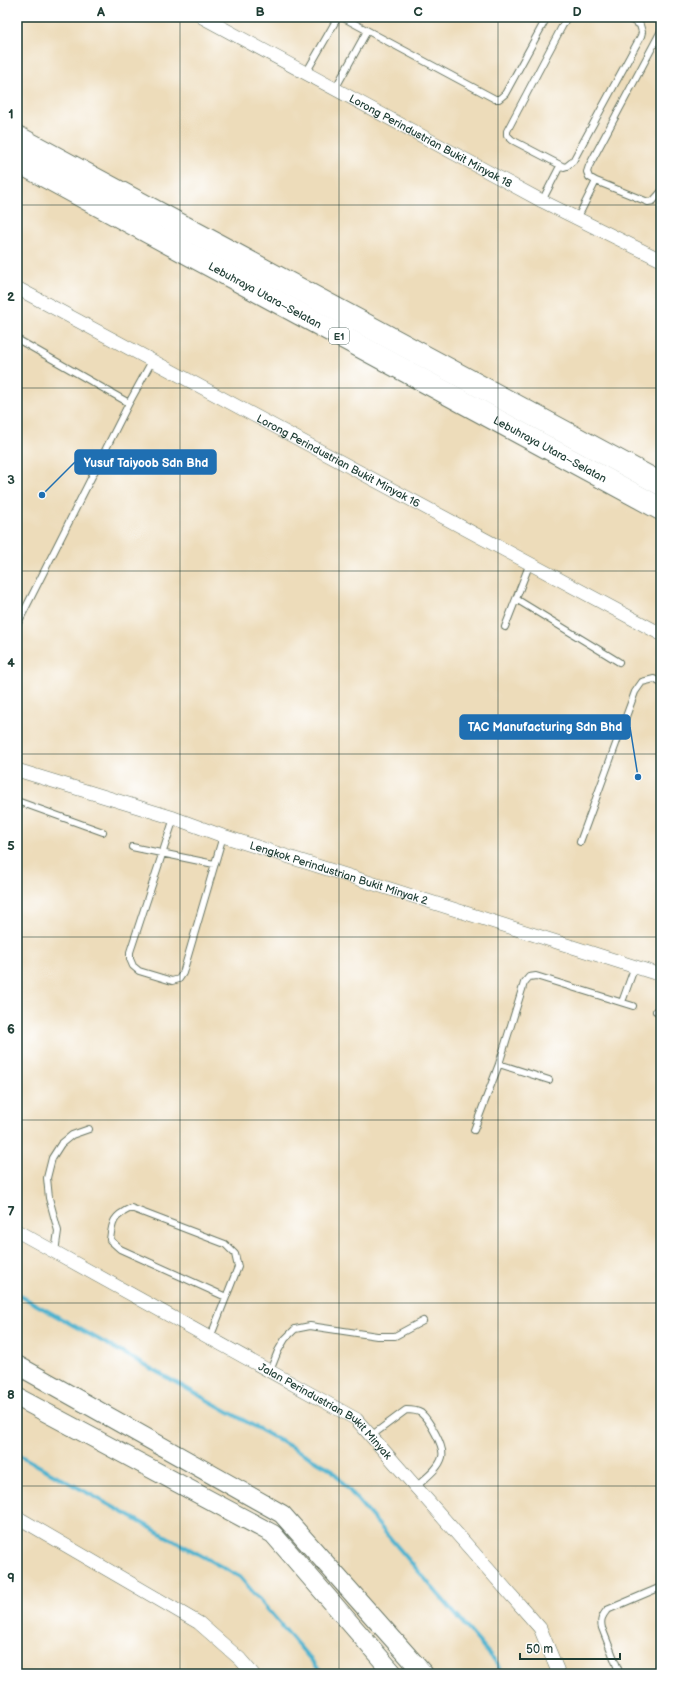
<svg xmlns="http://www.w3.org/2000/svg" width="678" height="1691" font-family="'Balsamiq Sans',sans-serif">
<style>
.lines{fill:none;stroke-linecap:round;stroke-linejoin:round}
.stream{stroke:#50b3cf;stroke-width:4}
.lane-casing{stroke:#677563;stroke-width:8}
.street-casing{stroke:#677563;stroke-width:14}
.secondary-casing{stroke:#677563;stroke-width:20}
.highway-casing{stroke:#677563;stroke-width:24}
.lane{stroke:#fff;stroke-width:6}
.street{stroke:#fff;stroke-width:13}
.secondary{stroke:#fff;stroke-width:18}
.highway{stroke:#fff;stroke-width:22}
.grid{fill:none;stroke:#1f3d34;stroke-width:1;stroke-opacity:0.55}
.labels{text-anchor:middle;stroke-width:3;stroke-linejoin:round;paint-order:stroke}
.shield{fill:#fff;stroke:#627771;stroke-width:1}
.shield-label{font-size:10px;font-weight:bold;fill:#1f3d34}
.street-label{font-size:11px;fill:#1f3d34;stroke:#fff}
.leader{fill:none;stroke:#1f6fb2;stroke-width:1.5}
.callout-dot{fill:#1f6fb2;stroke:#fff;stroke-width:1.5}
.callout{fill:#1f6fb2;stroke:#1f6fb2;stroke-width:1.5}
.callout-label{font-size:12px;text-anchor:middle;font-weight:bold;fill:#fff}
.neatline{fill:none;stroke:#1f3d34;stroke-width:1.5}
.grid-label{font-size:13px;text-anchor:middle;font-weight:bold;fill:#1f3d34}
</style>
<rect width="100%" height="100%" fill="#fff"/>
<filter id="ink" filterUnits="userSpaceOnUse"><feTurbulence type="fractalNoise" baseFrequency=".025" numOctaves="2"/><feDisplacementMap in="SourceGraphic" scale="8" xChannelSelector="R" yChannelSelector="G"/><feConvolveMatrix kernelMatrix="1 2 1 2 8 2 1 2 1" color-interpolation-filters="sRGB"/></filter>
<filter id="wash" filterUnits="userSpaceOnUse"><feTurbulence type="fractalNoise" baseFrequency=".012" numOctaves="4" result="noise"/><feDisplacementMap in="SourceGraphic" scale="16" xChannelSelector="R" yChannelSelector="G"/><feGaussianBlur stdDeviation="0.9" result="paint"/><feColorMatrix in="noise" values="0 0 0 0 0 0 0 0 0 0 0 0 0 0 0 0 0 1.4 0 .05"/><feComposite in="paint" operator="in"/></filter>
<g filter="url(#wash)">
<rect width="100%" height="100%" fill="#eddcba"/>
<g class="lines">
<!-- stream -->
<path class="stream" d="M17,1294L331,1469L497,1663L501,1674
M17,1454L240,1577L323,1674"/>
</g>
</g>
<g filter="url(#ink)">
<g class="lines">
<defs>
<path id="lane" d="M342,17L495,99H499L505,94L547,17
M567,17L507,131V135L512,140L564,167L567,166L573,161L641,36L642,32L640,25L627,17
M661,31L589,166L587,172L589,177L596,181L648,202L653,201L661,192
M306,73L338,17
M335,89L367,31
M542,201L560,166
M578,217L596,181
M17,339L129,403
M516,599L619,662
M17,625L129,403L152,361
M505,627L530,563
M17,801L103,832
M174,818L130,952V959L133,966L139,971L172,981L179,979L183,973L223,836
M580,842L635,692L642,682L654,679L661,683
M132,847L214,864
M622,1002L635,966
M656,1011L661,1012
M499,1064L549,1080
M474,1130L499,1064L524,983L529,977L536,976L633,1006
M55,1252L58,1231L49,1198L47,1178L52,1158L61,1144L72,1135L89,1129
M210,1338L238,1267L235,1254L225,1244L131,1208C113,1216 112,1222 110,1240L120,1249L226,1297
M270,1371L278,1351L285,1339L295,1329L310,1326L377,1336H395L423,1321
M371,1436L406,1410C411,1410 416,1410 421,1413C429,1420 445,1447 442,1457C439,1469 424,1479 416,1487
M620,1674L602,1628C600,1620 602,1616 607,1610L661,1587"/>
<g id="street">
<path id="s1" d="M202,17L542,201L661,260"/>
<path id="s2" d="M17,288L661,634"/>
<path id="s3" d="M17,770L174,818L223,836L661,975"/>
<path id="s4" d="M17,1231L356,1419L540,1628L559,1674"/>
<path d="M17,1517L199,1623L240,1659L253,1674"/>
</g>
<path id="secondary" d="M17,1365L282,1514L424,1674
M17,1397L273,1534L394,1674"/>
<g id="highway">
<path d="M17,137L661,484"/>
<path id="s5" d="M17,161L661,509"/>
</g>
</defs>
<!-- lane casing -->
<use href="#lane" class="lane-casing"/>
<!-- street casing -->
<use href="#street" class="street-casing"/>
<!-- secondary casing -->
<use href="#secondary" class="secondary-casing"/>
<!-- highway casing -->
<use href="#highway" class="highway-casing"/>
<!-- lane -->
<use href="#lane" class="lane"/>
<!-- street -->
<use href="#street" class="street"/>
<!-- secondary -->
<use href="#secondary" class="secondary"/>
<!-- highway -->
<use href="#highway" class="highway"/>
</g>
</g>
<!-- grid -->
<path class="grid" d="M180,17V1674M339,17V1674M498,17V1674M17,205H661M17,388H661M17,571H661M17,754H661M17,937H661M17,1120H661M17,1303H661M17,1486H661"/>
<g class="labels">
<!-- shield labels -->
<rect class="shield" x="329" y="328" width="20" height="16" rx="3"/>
<g class="shield-label">
<text x="339" y="340">E1</text>
</g>
<!-- street labels -->
<g class="street-label">
<text dy="4" stroke="none"><textPath href="#s1" startOffset="260">Lorong Perindustrian Bukit Minyak 18</textPath></text>
<text dy="4" stroke="none"><textPath href="#s5" startOffset="282">Lebuhraya Utara–Selatan</textPath></text>
<text dy="4" stroke="none"><textPath href="#s5" startOffset="606">Lebuhraya Utara–Selatan</textPath></text>
<text dy="4" stroke="none"><textPath href="#s2" startOffset="365">Lorong Perindustrian Bukit Minyak 16</textPath></text>
<text dy="4" stroke="none"><textPath href="#s3" startOffset="338">Lengkok Perindustrian Bukit Minyak 2</textPath></text>
<text dy="4" stroke="none"><textPath href="#s4" startOffset="358">Jalan Perindustrian Bukit Minyak</textPath></text>
</g>
</g>
<!-- callouts -->
<path class="leader" d="M42 495L75 462M638 777L630 727"/>
<g class="callout-dot">
<circle cx="42" cy="495" r="4"/>
<circle cx="638" cy="777" r="4"/>
</g>
<g class="callout">
<rect x="75" y="450" width="141" height="24" rx="4"/>
<rect x="460" y="715" width="170" height="24" rx="4"/>
</g>
<g class="callout-label">
<text x="146" y="467">Yusuf Taiyoob Sdn Bhd</text>
<text x="545" y="731">TAC Manufacturing Sdn Bhd</text>
</g>
<!-- margin -->
<rect width="678" height="1691" fill="none" stroke="#fff" stroke-width="44"/>
<!-- scale -->
<path d="M520 1653v6h100v-6" fill="none" stroke="#1f3d34" stroke-width="2"/>
<text x="526" y="1653" font-size="12" fill="#1f3d34" stroke="#ffffff" stroke-width="3" paint-order="stroke">50 m</text>
<rect x="22" y="22" width="634" height="1647" class="neatline"/>
<g class="grid-label">
<text x="101" y="16">A</text>
<text x="260" y="16">B</text>
<text x="418" y="16">C</text>
<text x="577" y="16">D</text>
<text x="11" y="118">1</text>
<text x="11" y="301">2</text>
<text x="11" y="484">3</text>
<text x="11" y="667">4</text>
<text x="11" y="850">5</text>
<text x="11" y="1033">6</text>
<text x="11" y="1216">7</text>
<text x="11" y="1399">8</text>
<text x="11" y="1582">9</text>
</g>
</svg>
